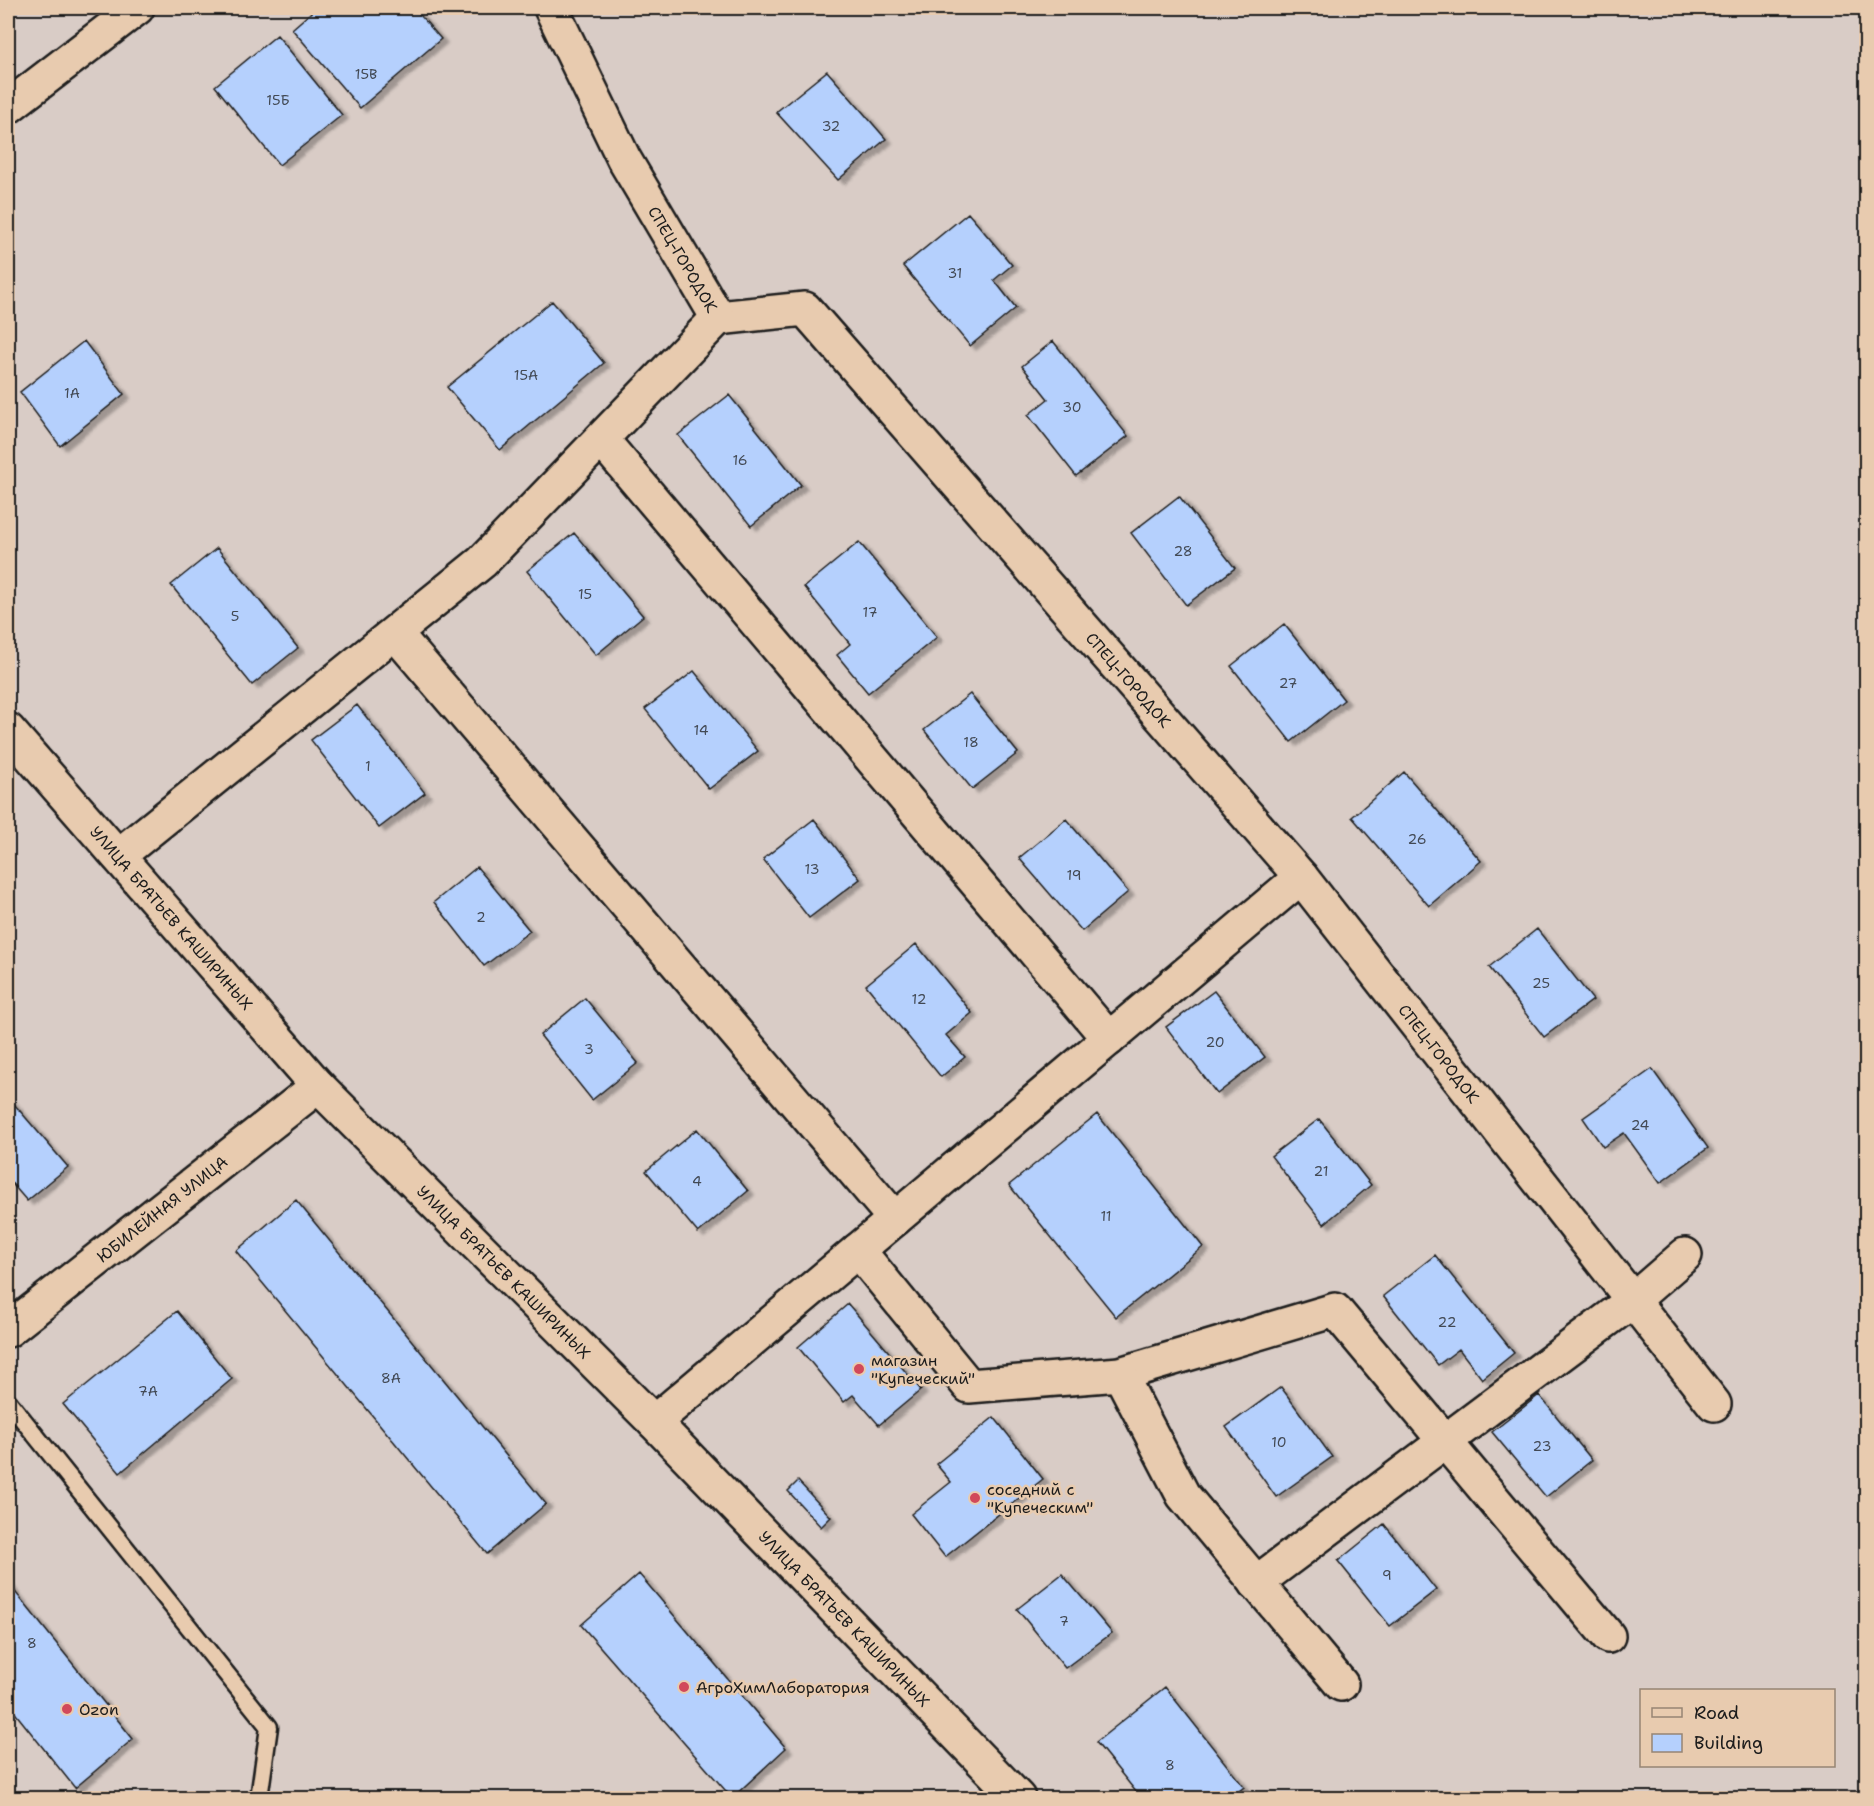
<svg xmlns="http://www.w3.org/2000/svg" width="1874" height="1806" font-family="'Shantell Sans',sans-serif">
<style>
.building{fill:#b5d0fd;stroke:#1c1c1c;stroke-width:1.5;filter:url(#shadow)}
.lines{fill:none;stroke-linecap:round;stroke-linejoin:round}
.lane-casing{stroke:#1c1c1c;stroke-width:21}
.street-casing{stroke:#1c1c1c;stroke-width:38}
.secondary-casing{stroke:#1c1c1c;stroke-width:38}
.lane{stroke:#e8cbaf;stroke-width:16}
.street{stroke:#e8cbaf;stroke-width:33}
.secondary{stroke:#e8cbaf;stroke-width:33}
.poi-dot{fill:#d1495b;stroke:#e8cbaf;stroke-width:2}
.labels{text-anchor:middle;stroke-width:5;stroke-linejoin:round;paint-order:stroke}
.number-label{font-size:14px;fill:#424954}
.street-label{font-size:16px;fill:#1c1c1c;stroke:#e8cbaf}
.poi-label{font-size:16px;fill:#1c1c1c;stroke:#e8cbaf;text-anchor:start}
</style>
<defs>
<filter id="shadow"><feDropShadow dx="6" dy="4" stdDeviation="1.5" flood-color="#0004"/></filter>
</defs>
<rect width="100%" height="100%" fill="#d9ccc6"/>
<filter id="ink" filterUnits="userSpaceOnUse"><feTurbulence type="fractalNoise" baseFrequency=".0167" numOctaves="2"/><feDisplacementMap in="SourceGraphic" scale="12" xChannelSelector="R" yChannelSelector="G"/><feConvolveMatrix kernelMatrix="1 2 1 2 8 2 1 2 1" color-interpolation-filters="sRGB"/></filter>
<g filter="url(#ink)">
<!-- building -->
<path class="building" d="M316,8H414L441,39L360,108L292,29Z
M277,35L342,115L279,165L215,86Z
M827,71L886,139L838,180L776,112Z
M968,213L1012,265L994,280L1016,308L970,346L903,266Z
M552,301L604,363L500,450L447,387Z
M84,341L124,394L60,446L20,392Z
M1053,341L1128,436L1076,476L1028,415L1048,399L1022,366Z
M729,395L801,485L751,526L678,435Z
M1179,496L1235,568L1186,605L1131,533Z
M574,533L643,616L596,655L527,571Z
M859,542L937,637L868,693L837,655L850,644L804,587Z
M217,548L298,648L252,685L171,585Z
M1284,624L1344,700L1291,742L1231,666Z
M694,671L758,751L709,789L645,709Z
M970,694L1018,753L972,789L924,730Z
M357,705L425,793L379,828L311,740Z
M1404,772L1481,861L1429,906L1352,817Z
M814,819L860,879L809,918L763,859Z
M1066,819L1128,892L1082,931L1019,858Z
M477,867L530,931L484,966L434,902Z
M1537,929L1593,1000L1544,1037L1489,967Z
M916,944L972,1013L946,1035L965,1057L941,1077L866,985Z
M1214,991L1265,1057L1217,1094L1166,1027Z
M585,998L638,1063L592,1100L540,1035Z
M1652,1069L1708,1148L1660,1183L1624,1133L1603,1147L1583,1118Z
M8,1097L68,1167L27,1201L8,1179Z
M1097,1114L1203,1247L1116,1317L1009,1185Z
M1319,1119L1371,1185L1324,1224L1271,1156Z
M697,1129L748,1191L698,1233L646,1171Z
M296,1200L546,1504L487,1554L236,1251Z
M1435,1255L1514,1353L1482,1379L1459,1349L1438,1365L1383,1296Z
M848,1304L921,1390L879,1425L853,1395L844,1402L798,1347Z
M177,1311L232,1379L120,1473L63,1404Z
M1281,1387L1332,1457L1276,1497L1226,1427Z
M1539,1395L1592,1460L1546,1497L1492,1432Z
M994,1417L1043,1479L945,1557L911,1514L951,1482L936,1464Z
M798,1481L831,1517L821,1527L788,1491Z
M1384,1524L1436,1590L1390,1626L1338,1561Z
M639,1574L786,1748L732,1798L581,1625Z
M1062,1574L1112,1633L1065,1668L1017,1609Z
M8,1583L133,1739L75,1788L8,1704Z
M1165,1687L1244,1787L1230,1798H1141L1096,1742Z"/>
<g class="lines">
<defs>
<path id="lane" d="M8,1401L269,1727L259,1798"/>
<g id="street">
<path id="s1" d="M551,8L624,159L718,318L805,309L1301,877L1714,1404"/>
<path d="M8,107L137,8"/>
<path d="M602,440L1109,1039"/>
<path d="M395,633L895,1219"/>
<path d="M118,856L482,562L718,318"/>
<path d="M858,1250L969,1386L1120,1374L1335,1310L1608,1636"/>
<path d="M1120,1374L1183,1495L1341,1684"/>
<path d="M654,1422L1301,877"/>
<path d="M1256,1583L1632,1301L1685,1255"/>
</g>
<g id="secondary">
<path id="s2" d="M8,730L318,1086L654,1422L1018,1798"/>
<path id="s3" d="M8,1330L318,1086"/>
</g>
</defs>
<!-- lane casing -->
<use href="#lane" class="lane-casing"/>
<!-- street casing -->
<use href="#street" class="street-casing"/>
<!-- secondary casing -->
<use href="#secondary" class="secondary-casing"/>
<!-- lane -->
<use href="#lane" class="lane"/>
<!-- street -->
<use href="#street" class="street"/>
<!-- secondary -->
<use href="#secondary" class="secondary"/>
</g>
</g>
<!-- markers -->
<g class="poi-dot">
<circle cx="859" cy="1369" r="6"/>
<circle cx="975" cy="1498" r="6"/>
<circle cx="684" cy="1687" r="6"/>
<circle cx="67" cy="1709" r="6"/>
</g>
<g class="labels">
<!-- number labels -->
<g class="number-label">
<text x="366" y="79">15В</text>
<text x="278" y="105">15Б</text>
<text x="831" y="131">32</text>
<text x="955" y="278">31</text>
<text x="526" y="380">15А</text>
<text x="72" y="398">1А</text>
<text x="1072" y="412">30</text>
<text x="740" y="465">16</text>
<text x="1183" y="556">28</text>
<text x="585" y="599">15</text>
<text x="870" y="617">17</text>
<text x="235" y="621">5</text>
<text x="1288" y="688">27</text>
<text x="701" y="735">14</text>
<text x="971" y="747">18</text>
<text x="368" y="771">1</text>
<text x="1417" y="844">26</text>
<text x="812" y="874">13</text>
<text x="1074" y="880">19</text>
<text x="481" y="922">2</text>
<text x="1541" y="988">25</text>
<text x="919" y="1004">12</text>
<text x="1215" y="1047">20</text>
<text x="589" y="1054">3</text>
<text x="1640" y="1130">24</text>
<text x="1321" y="1176">21</text>
<text x="697" y="1186">4</text>
<text x="1106" y="1221">11</text>
<text x="1447" y="1327">22</text>
<text x="391" y="1383">8А</text>
<text x="148" y="1396">7А</text>
<text x="1279" y="1447">10</text>
<text x="1542" y="1451">23</text>
<text x="1387" y="1580">9</text>
<text x="1064" y="1626">7</text>
<text x="32" y="1648">8</text>
<text x="1170" y="1770">8</text>
</g>
<!-- street labels -->
<g class="street-label">
<text dy="6" stroke="none"><textPath href="#s1" startOffset="284">СПЕЦ-ГОРОДОК</textPath></text>
<text dy="6" stroke="none"><textPath href="#s1" startOffset="932">СПЕЦ-ГОРОДОК</textPath></text>
<text dy="6" stroke="none"><textPath href="#s2" startOffset="249">УЛИЦА БРАТЬЕВ КАШИРИНЫХ</textPath></text>
<text dy="6" stroke="none"><textPath href="#s1" startOffset="1418">СПЕЦ-ГОРОДОК</textPath></text>
<text dy="6" stroke="none"><textPath href="#s3" startOffset="196">ЮБИЛЕЙНАЯ УЛИЦА</textPath></text>
<text dy="6" stroke="none"><textPath href="#s2" startOffset="735">УЛИЦА БРАТЬЕВ КАШИРИНЫХ</textPath></text>
<text dy="6" stroke="none"><textPath href="#s2" startOffset="1221">УЛИЦА БРАТЬЕВ КАШИРИНЫХ</textPath></text>
</g>
<!-- poi labels -->
<g class="poi-label">
<text x="871" y="1366">магазин<tspan x="871" dy="18">"Купеческий"</tspan></text>
<text x="987" y="1495">соседний с<tspan x="987" dy="18">"Купеческим"</tspan></text>
<text x="696" y="1693">АгроХимЛаборатория</text>
<text x="79" y="1715">Ozon</text>
</g>
</g>
<!-- margin -->
<rect width="1874" height="1806" fill="none" stroke="#e8cbaf" stroke-width="30"/>
<rect x="15" y="15" width="1844" height="1776" fill="none" stroke="#1c1c1c" stroke-width="2" filter="url(#ink)"/>
<!-- legend -->
<rect x="1640" y="1689" width="195" height="78" fill="#e8cbaf" stroke="#968574" stroke-width="1.5"/>
<rect x="1652" y="1708" width="30" height="9" fill="#e8cbaf" stroke="#968574" stroke-width="1.5"/>
<text x="1694" y="1719" font-size="18" fill="#1c1c1c">Road</text>
<rect x="1652" y="1734" width="30" height="18" fill="#b5d0fd" stroke="#968574" stroke-width="1.5"/>
<text x="1694" y="1749" font-size="18" fill="#1c1c1c">Building</text>
</svg>
